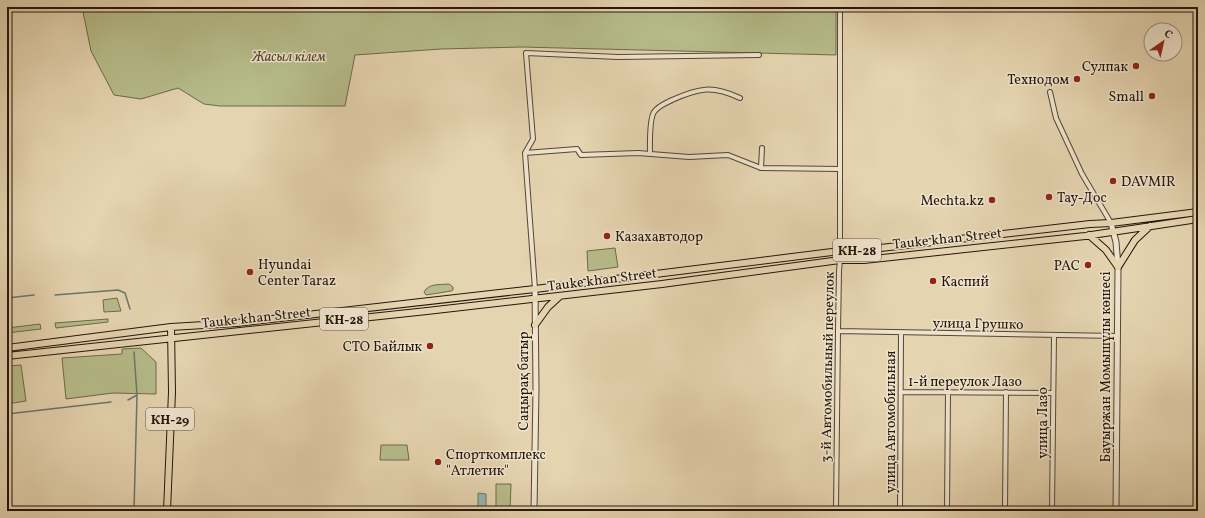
<svg xmlns="http://www.w3.org/2000/svg" width="1205" height="518" font-family="Vollkorn,serif">
<style>
.green{fill:#b6bc8a;stroke:#6e684b}
.water{fill:#96b7b1;stroke:#6a766f}
.lines{fill:none;stroke-linecap:round;stroke-linejoin:round}
.stream{stroke:#6a766f;stroke-width:1.5}
.minor-casing{stroke:#564535;stroke-width:6}
.tertiary-casing{stroke:#564535;stroke-width:7}
.primary-casing{stroke:#27150c;stroke-width:8}
.minor{stroke:#eee3cc;stroke-width:4}
.tertiary{stroke:#eee3cc;stroke-width:5}
.primary{stroke:#e5d4b0;stroke-width:6}
.poi-dot{fill:#8f2418;stroke:#eee3cc;stroke-width:1.5}
.labels{text-anchor:middle;stroke-width:3;stroke-linejoin:round;paint-order:stroke}
.shield{fill:#eee3cc;stroke:#635346;stroke-width:1}
.shield-label{font-size:13px;font-weight:bold;fill:#27150c}
.park-label{font-size:14px;font-style:italic;fill:#524732;stroke:#eee3cc}
.poi-label{font-size:14px;fill:#27150c;stroke:#eee3cc;text-anchor:end}
.street-label{font-size:14px;fill:#27150c;stroke:#eee3cc}
</style>
<rect width="100%" height="100%" fill="#e5d4b0"/>
<filter id="stains"><feTurbulence type="fractalNoise" baseFrequency=".005" numOctaves="4"/><feColorMatrix values="0 0 0 0 .2 0 0 0 0 .09 0 0 0 0 .02 0 0 0 .5 -.17"/></filter>
<radialGradient id="worn" r=".72"><stop offset=".6" stop-color="#630" stop-opacity="0"/><stop offset="1" stop-color="#630" stop-opacity=".3"/></radialGradient>
<!-- green -->
<path class="green" d="M82,7H836V55L522,47L441,49L355,55L345,106H220L204,104L178,88L141,99L114,95L91,51Z
M615,248L618,267L588,271L587,251Z
M449,284L453,287V290L451,291L426,295L424,292C429,283 439,285 449,284Z
M117,298L121,311L104,312L103,300Z
M108,319V322L56,328L55,323Z
M40,324L41,329L7,333V328Z
M141,348L156,362V394L113,393L66,399L62,358L122,354V349Z
M21,365L26,401L7,404V366Z
M381,445H407L409,460H380Z
M496,484H511L510,511H496Z"/>
<!-- water -->
<path class="water" d="M478,493L486,494V511L478,510Z"/>
<g class="lines">
<!-- stream -->
<path class="stream" d="M55,295L118,290L125,293L130,309
M7,298L34,295
M128,400L137,395L134,352
M7,414L111,402
M134,511L137,395"/>
<defs>
<path id="minor" d="M1050,92L1056,118L1082,174L1111,223
M525,153L577,149L581,155L638,153L689,157L728,155L761,168L840,169
M650,154C650,144 649,120 654,112C658,106 666,103 672,100C699,88 712,85 740,98
M761,168L762,148
M535,289L525,153L533,139L526,53L618,57L759,55
M838,331L1117,336
M901,392L1053,393
M836,511L838,331L839,271L840,260V7
M900,511L901,333
M947,511L948,392
M1005,511L1006,392
M1052,511L1054,335"/>
<path id="tertiary" d="M1111,223L1116,242L1118,267L1116,511
M534,511L536,389L535,289"/>
<path id="primary" d="M1089,235L1106,250L1118,267L1135,240L1150,226
M535,325L548,307L560,296
M7,348L171,327L237,323L535,289L840,251L863,250L1090,224L1111,223L1198,212
M7,356L427,311L662,284L840,260H864L1085,236L1198,219
M167,511L172,392L171,327"/>
</defs>
<!-- minor casing -->
<use href="#minor" class="minor-casing"/>
<!-- tertiary casing -->
<use href="#tertiary" class="tertiary-casing"/>
<!-- primary casing -->
<use href="#primary" class="primary-casing"/>
<!-- minor -->
<use href="#minor" class="minor"/>
<!-- tertiary -->
<use href="#tertiary" class="tertiary"/>
<!-- primary -->
<use href="#primary" class="primary"/>
</g>
<!-- markers -->
<g class="poi-dot">
<circle cx="1136" cy="66" r="4"/>
<circle cx="1077" cy="79" r="4"/>
<circle cx="1152" cy="96" r="4"/>
<circle cx="1113" cy="181" r="4"/>
<circle cx="1049" cy="197" r="4"/>
<circle cx="992" cy="200" r="4"/>
<circle cx="607" cy="236" r="4"/>
<circle cx="1088" cy="265" r="4"/>
<circle cx="250" cy="272" r="4"/>
<circle cx="933" cy="281" r="4"/>
<circle cx="430" cy="346" r="4"/>
<circle cx="438" cy="462" r="4"/>
</g>
<g class="labels">
<!-- shield labels -->
<g class="shield">
<rect x="833" y="239" width="48" height="22" rx="3"/>
<rect x="320" y="308" width="48" height="22" rx="3"/>
<rect x="146" y="408" width="48" height="22" rx="3"/>
</g>
<g class="shield-label">
<text x="857" y="255">КН-28</text>
<text x="344" y="324">КН-28</text>
<text x="170" y="424">КН-29</text>
</g>
<!-- park labels -->
<g class="park-label">
<text x="289" y="61">Жасыл кілем</text>
</g>
<!-- poi labels -->
<g class="poi-label">
<text x="1128" y="71">Сулпак</text>
<text x="1069" y="84">Технодом</text>
<text x="1144" y="101">Small</text>
<text x="1121" y="186" text-anchor="start">DAVMIR</text>
<text x="1057" y="202" text-anchor="start">Тау-Дос</text>
<text x="984" y="205">Mechta.kz</text>
<text x="615" y="241" text-anchor="start">Казахавтодор</text>
<text x="258" y="269" text-anchor="start">Hyundai<tspan x="258" dy="16">Center Taraz</tspan></text>
<text x="1080" y="270">РАС</text>
<text x="941" y="286" text-anchor="start">Каспий</text>
<text x="422" y="351">СТО Байлык</text>
<text x="446" y="459" text-anchor="start">Спорткомплекс<tspan x="446" dy="16">"Атлетик"</tspan></text>
</g>
<!-- street labels -->
<g class="street-label">
<text transform="translate(947 238) rotate(-6)" y="5">Tauke khan Street</text>
<text transform="translate(602 279) rotate(-7)" y="5">Tauke khan Street</text>
<text transform="translate(256 317) rotate(-6)" y="5">Tauke khan Street</text>
<text transform="translate(978 323) rotate(1)" y="5">улица Грушко</text>
<text transform="translate(827 367) rotate(-89)" y="5">3-й Автомобильный переулок</text>
<text transform="translate(1105 367) rotate(-90)" y="5">Бауыржан Момышұлы көшесі</text>
<text transform="translate(523 381) rotate(-90)" y="5">Саңырақ батыр</text>
<text x="965" y="386">1-й переулок Лазо</text>
<text transform="translate(890 422) rotate(-90)" y="5">улица Автомобильная</text>
<text transform="translate(1042 423) rotate(-90)" y="5">улица Лазо</text>
</g>
</g>
<!-- margin -->
<rect width="1205" height="518" fill="none" stroke="#e5d4b0" stroke-width="24"/>
<rect x="8" y="8" width="1189" height="502" fill="none" stroke="#27150c" stroke-width="2"/>
<rect x="12" y="12" width="1181" height="494" fill="none" stroke="#27150c"/>
<!-- north arrow -->
<g transform="translate(1163 42) rotate(34)"><circle r="19" fill="#eee3cc" stroke="#9e917f"/>
<path d="M0-3L7 15L0 10L-7 15Z" fill="#8f2418"/>
<text y="-6" font-size="11" font-weight="bold" text-anchor="middle" fill="#27150c">С</text>
</g>
<rect width="100%" height="100%" filter="url(#stains)"/>
<rect width="100%" height="100%" fill="url(#worn)"/>
</svg>
